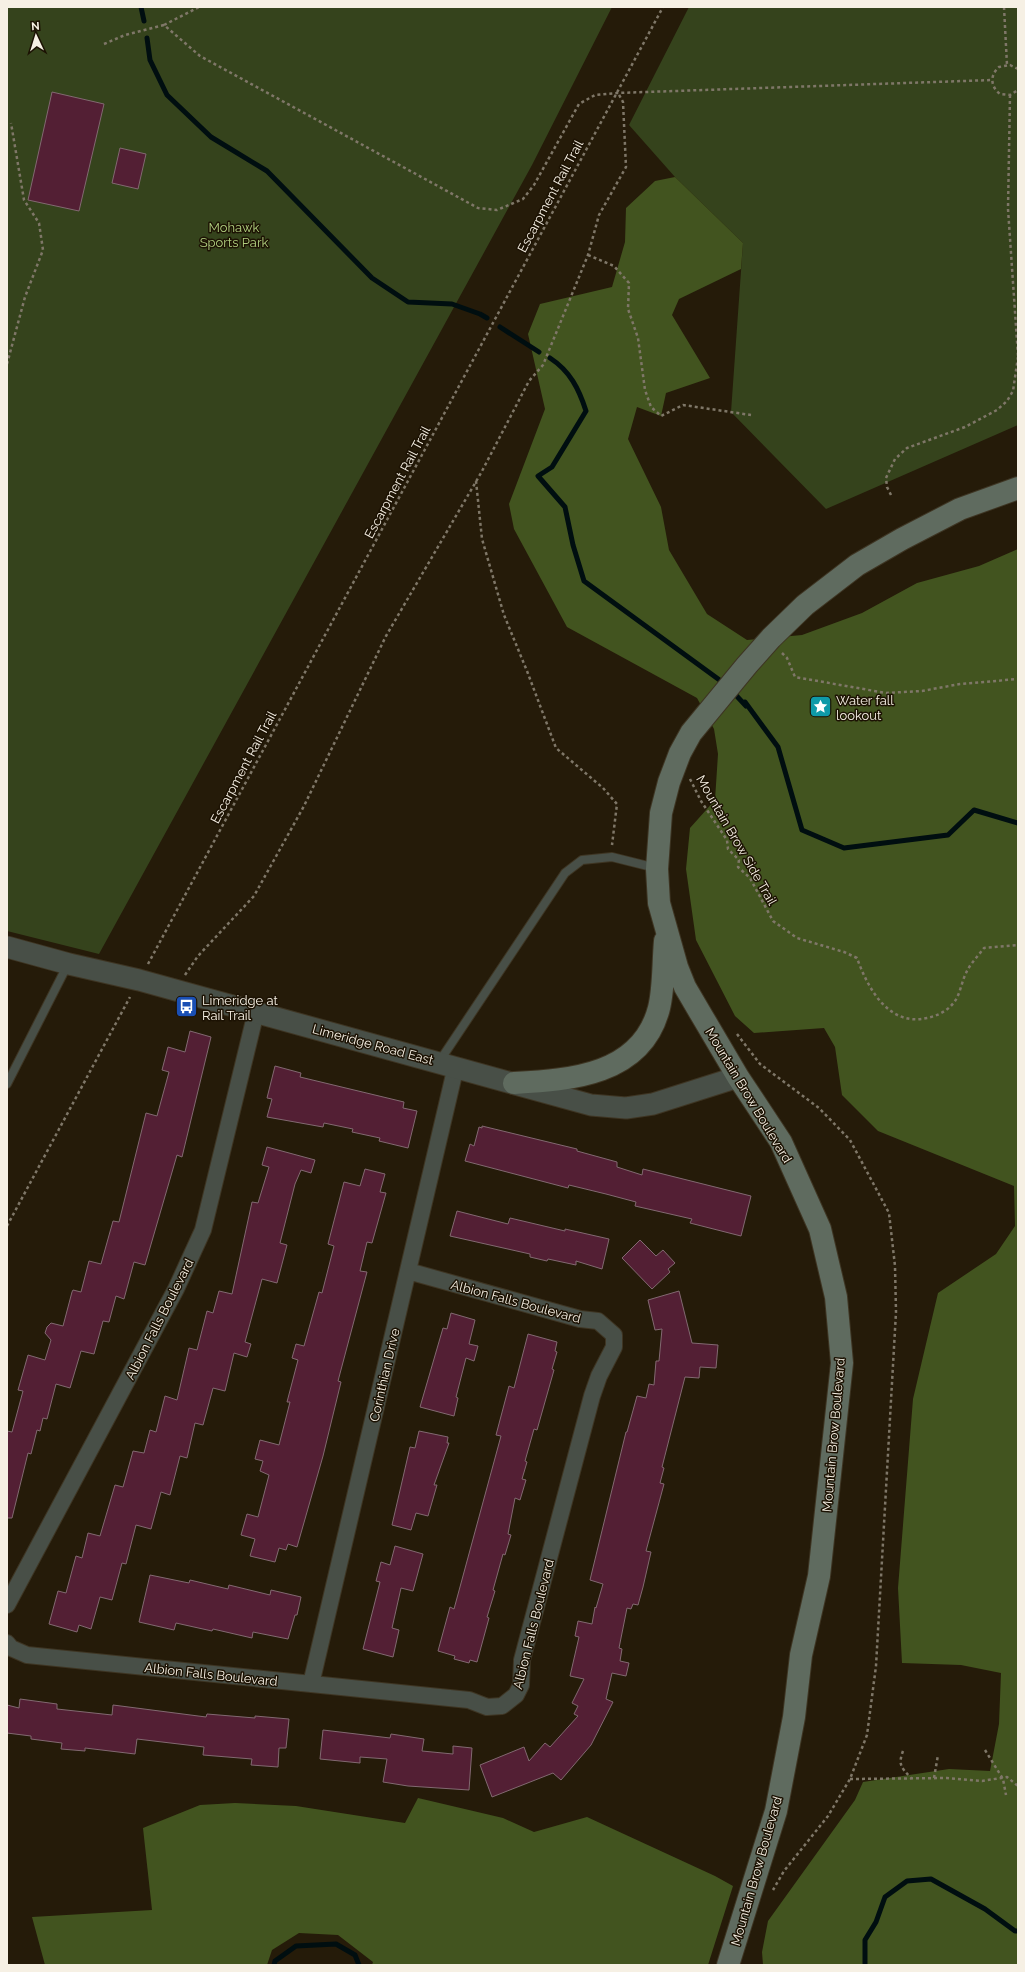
<svg xmlns="http://www.w3.org/2000/svg" width="1025" height="1972" font-family="Raleway,sans-serif">
<style>
.green{fill:#35431c}
.forest{fill:#42541f}
.lines{fill:none;stroke-linecap:round;stroke-linejoin:round}
.stream{stroke:#000e10;stroke-width:5}
.building{fill:#531f34;stroke:#826971}
.service-casing{stroke:#3e3523;stroke-width:10}
.minor-casing{stroke:#3e3523;stroke-width:18}
.tertiary-casing{stroke:#3e3523;stroke-width:23}
.secondary-casing{stroke:#3e3523;stroke-width:24}
.path{stroke:#7f7768;stroke-width:2.5;stroke-dasharray:3 3;stroke-linecap:butt}
.service{stroke:#484f47;stroke-width:8}
.minor{stroke:#484f47;stroke-width:16}
.tertiary{stroke:#484f47;stroke-width:21}
.secondary{stroke:#5f6b5f;stroke-width:22}
.labels{text-anchor:middle;stroke-width:3;stroke-linejoin:round;paint-order:stroke}
.street-label{font-size:13px;fill:#f6f0e4;stroke:#1c1203}
.park-label{font-size:13px;fill:#b0cf7f;stroke:#1c1203}
.poi-label{font-size:13px;fill:#f6f0e4;stroke:#1c1203;text-anchor:start}
</style>
<rect width="100%" height="100%" fill="#251b09"/>
<!-- green -->
<path class="green" d="M7,7H612L532,165L99,954L7,931Z
M689,7H1018V425L826,509L731,412L743,243L675,177L629,125Z"/>
<!-- forest -->
<path class="forest" d="M675,177L743,243L741,269L679,299L672,315L710,378L666,393L661,416L637,407L628,439L661,507L669,550L707,614L747,640L802,635L862,613L917,583L979,566L1018,549V1965H763L762,1952L768,1921L855,1800L863,1782L949,1769L990,1771L999,1724L1001,1673L961,1665L902,1663L898,1588L913,1399L938,1293L996,1254L1015,1226L1014,1186L878,1131L842,1095L835,1047L824,1028L754,1033L735,1016L696,940L686,869L690,828L715,800L718,754L714,729L697,698L567,627L514,529L509,504L545,409L528,334L540,304L612,287L625,242L626,208L655,181Z
M418,1798L503,1818L534,1832L587,1817L715,1876L733,1886L708,1965H372L373,1962L338,1935L299,1933L272,1950L267,1965H45L32,1917L152,1910L143,1828L200,1805L235,1803L296,1806L405,1823Z"/>
<g class="lines">
<!-- stream -->
<path class="stream" d="M141,7L144,21
M147,38L150,60L167,95L211,137L267,171L372,278L408,302L452,304L480,314L487,318
M500,327L539,352
M550,358C570,371 579,389 586,411L552,467L538,476L565,507L573,545L584,581L725,684
M732,691L746,706L745,702L778,747L802,830L844,848L948,835L974,810L1018,823
M274,1965L275,1961L296,1946L336,1944L355,1955L359,1965
M865,1965V1940L876,1922L885,1897L907,1881L931,1879L985,1909L1015,1931H1018"/>
</g>
<!-- building -->
<path class="building" d="M52,92L104,104L79,211L28,200Z
M120,148L146,154L138,189L112,183Z
M190,1031L211,1037L182,1157L177,1155L145,1265L134,1262L124,1299L116,1296L109,1322L103,1321L94,1354L81,1351L70,1388L56,1384L47,1419L43,1418L40,1431L37,1430L31,1454L28,1453L12,1518H7V1431L12,1432L23,1391L18,1390L28,1355L45,1360L51,1340L45,1333L47,1327L51,1323L63,1326L72,1292L73,1290L81,1292L89,1261L101,1264L113,1221L119,1222L146,1113L157,1116L169,1072L162,1070L168,1047L185,1052Z
M275,1066L301,1073L300,1077L404,1102L403,1108L417,1111L408,1148L379,1141L380,1138L352,1132L353,1129L324,1123L323,1127L267,1117L272,1099L267,1098Z
M482,1126L577,1149V1151L617,1162V1167L642,1175L643,1169L751,1196L741,1236L690,1223L692,1219L635,1206L636,1202L606,1194L569,1185L568,1188L465,1161L470,1144L474,1146L479,1127L482,1128Z
M267,1147L315,1160L311,1173L301,1170L295,1184L280,1243L287,1245L277,1283L262,1279L245,1342L251,1344L247,1357L234,1353L225,1391L213,1388L203,1425L195,1423L187,1458L180,1456L170,1495L161,1492L151,1529L136,1525L126,1564L122,1563L112,1600L100,1597L91,1629L79,1625L77,1632L49,1624L58,1591L66,1593L76,1556L82,1558L88,1533L100,1536L115,1485L123,1487L133,1451L144,1453L150,1430L156,1432L165,1396L177,1400L189,1348L197,1350L207,1311L213,1313L219,1291L232,1294L252,1202L258,1203L269,1167L262,1165Z
M365,1169L385,1174L380,1192L386,1193L372,1243L367,1242L360,1271L367,1272L338,1381L341,1382L323,1456L297,1547L288,1544L286,1550L279,1548L275,1562L250,1556L255,1539L241,1535L247,1514L258,1517L269,1475L260,1471L263,1461L255,1459L260,1440L279,1445L290,1402H287L298,1360L292,1358L296,1344L304,1346L319,1292L322,1293L334,1246L328,1244L344,1182L360,1186Z
M457,1211L508,1224L510,1218L565,1231V1229L609,1239L602,1269L576,1261V1265L548,1259L547,1261L530,1257V1254L450,1236Z
M640,1240L656,1256L663,1250L675,1263L668,1269L670,1272L652,1289L622,1258Z
M679,1291L692,1343L718,1345L716,1368L700,1367L699,1378L685,1377L662,1467L664,1468L660,1483L664,1484L646,1551L651,1552L643,1587L638,1605L633,1604L631,1609L627,1608L619,1648L622,1649L620,1661L629,1663L626,1676L612,1673L606,1699L613,1702L591,1745L561,1780L553,1773L492,1797L480,1765L524,1747L529,1761L545,1743L550,1747L578,1716L574,1714L578,1706L572,1703L584,1679L570,1676L579,1637L575,1636L578,1621L592,1624L595,1607L596,1608L603,1584L590,1580L626,1432H627L637,1396L646,1398L649,1384L654,1385L656,1361H659L662,1329L655,1330L648,1300Z
M451,1313L475,1320L469,1344L478,1346L474,1361L466,1358L456,1397L458,1398L454,1416L420,1407L443,1328L447,1329Z
M528,1334L557,1342L555,1351L557,1352L552,1369L554,1370L537,1430L534,1429L525,1461L527,1462L522,1479L526,1480L520,1500L515,1498L508,1534L511,1535L505,1555L503,1554L493,1590L495,1591L487,1617L489,1618L477,1662L470,1660L469,1663L454,1659L455,1656L438,1651L450,1607L454,1609L501,1436L496,1435L509,1386L514,1388Z
M419,1431L448,1437L447,1443H449L434,1485H437L428,1516L416,1513L411,1530L392,1525L410,1447L415,1448Z
M395,1546L423,1554L413,1591L401,1588L392,1628L399,1630L393,1657L363,1649L380,1582L376,1581L381,1562L390,1565Z
M150,1575L189,1583L190,1580L228,1589L229,1585L270,1595L271,1590L301,1597L297,1615H295L288,1639L253,1632L252,1638L213,1629L212,1631L176,1623L174,1630L139,1622Z
M20,1699L57,1704V1709L112,1715L113,1705L206,1717L207,1714L255,1718V1716L289,1719L286,1748H279L278,1767L251,1765L252,1759L203,1755L204,1747L137,1739L135,1754L85,1748V1751L61,1749L62,1743L31,1739V1736L7,1733V1705L19,1708Z
M323,1730L390,1738L391,1734L424,1739L422,1751L453,1754V1746L472,1748L469,1790L408,1786L383,1782L387,1759L360,1757V1763L320,1759Z"/>
<g class="lines">
<defs>
<path id="service" d="M439,1062L565,873L582,860L612,857L656,868
M7,1084L68,964"/>
<path id="minor" d="M7,1605L176,1289L203,1230L256,1012
M7,1643L11,1648L27,1655L469,1700L487,1707L502,1706L516,1695L521,1685L522,1660L592,1396L599,1376L614,1347V1335L598,1321L580,1319L408,1271
M311,1684L456,1066"/>
<path id="tertiary" d="M7,947L69,964L139,980L591,1105L626,1108L653,1104L738,1077"/>
<path id="secondary" d="M514,1083C571,1080 642,1075 659,1008C664,988 663,963 665,941
M728,1965L776,1811L794,1717L801,1655L819,1576L842,1363L836,1297L820,1229L781,1142L738,1077L702,1016L685,987L677,967L659,903L657,869L661,813L669,782L680,753L691,733L747,665L771,638L805,605L857,565L902,539L960,509L1018,488"/>
</defs>
<!-- service casing -->
<use href="#service" class="service-casing"/>
<!-- minor casing -->
<use href="#minor" class="minor-casing"/>
<!-- tertiary casing -->
<use href="#tertiary" class="tertiary-casing"/>
<!-- secondary casing -->
<use href="#secondary" class="secondary-casing"/>
<!-- path -->
<path class="path" d="M1004,7L1007,65
M164,25L199,7
M104,44L125,35L164,25L200,56L478,208L497,210L523,199L534,185L579,104L595,95L617,93L992,80
M1018,69L1010,65L999,67C990,75 990,86 1000,94L1010,95L1018,90
M1010,95L1008,209L1018,356
M588,255L614,266L629,283L628,309L638,338L645,390L651,407L661,416L683,405L751,415
M7,364L25,297L43,250L39,223L24,200L11,123
M476,481L482,539L504,615L527,671L556,748L603,788L617,804L612,845
M891,495L887,487L886,478L895,459L907,448L965,427L997,410L1007,401L1013,391L1018,357
M782,653L787,658L795,677L886,693L922,691L960,684L1018,679
M690,779L701,801L727,840L728,849L739,860L738,867L750,878L773,921L797,938L844,952L857,958C868,989 889,1027 927,1018C937,1016 948,1011 955,1001C960,994 962,981 966,973C970,964 978,956 984,948L1018,945
M148,964L663,7
M185,975L198,956L254,896L304,806L386,636L481,473L529,381L543,365L588,255L599,215L626,167L623,102L618,93
M737,1034L760,1064L819,1108L850,1140L889,1213L895,1266L896,1312L876,1666L867,1735L850,1779L828,1816L784,1871L773,1890
M7,1226L130,997
M985,1750L1003,1779L1006,1795
M903,1751C898,1765 901,1767 911,1778
M934,1778L938,1755
M850,1779L947,1778L982,1781L1007,1777L1018,1786"/>
<!-- service -->
<use href="#service" class="service"/>
<!-- minor -->
<use href="#minor" class="minor"/>
<!-- tertiary -->
<use href="#tertiary" class="tertiary"/>
<!-- secondary -->
<use href="#secondary" class="secondary"/>
</g>
<!-- icons -->
<defs>
<symbol id="sight-square" viewBox="-11 -11 22 22"><rect x="-9" y="-9" width="18" height="18" rx="4" fill="#0f9aa8" stroke="#1c1203"/><path d="M0-6L1.8-2.2L6-1.7L2.9 1.2L3.7 5.4L0 3.3L-3.7 5.4L-2.9 1.2L-6-1.7L-1.8-2.2Z" fill="#fff"/></symbol>
<symbol id="bus-square" viewBox="-11 -11 22 22"><rect x="-9" y="-9" width="18" height="18" rx="4" fill="#1a4fb4" stroke="#1c1203"/><path d="M-5-6H5V4H4V6H2V4H-2V6H-4V4H-5ZM-3.5-4V0h7V-4ZM-3.5 1.2v1.5H-2V1.2ZM2 1.2v1.5H3.5V1.2Z" fill="#fff"/></symbol>
</defs>
<g fill-rule="evenodd">
<use href="#sight-square" x="808" y="694" width="25" height="25"/>
<use href="#bus-square" x="174" y="994" width="25" height="25"/>
</g>
<g class="labels">
<!-- street labels -->
<g class="street-label">
<text transform="translate(550 196) rotate(-62)" y="5">Escarpment Rail Trail</text>
<text transform="translate(397 482) rotate(-62)" y="5">Escarpment Rail Trail</text>
<text transform="translate(243 767) rotate(-62)" y="5">Escarpment Rail Trail</text>
<text transform="translate(737 840) rotate(60)" y="5">Mountain Brow Side Trail</text>
<text transform="translate(373 1044) rotate(15)" y="5">Limeridge Road East</text>
<text transform="translate(749 1095) rotate(59)" y="5">Mountain Brow Boulevard</text>
<text transform="translate(516 1301) rotate(15)" y="5">Albion Falls Boulevard</text>
<text transform="translate(159 1319) rotate(-63)" y="5">Albion Falls Boulevard</text>
<text transform="translate(384 1375) rotate(-77)" y="5">Corinthian Drive</text>
<text transform="translate(833 1435) rotate(-85)" y="5">Mountain Brow Boulevard</text>
<text transform="translate(533 1624) rotate(-76)" y="5">Albion Falls Boulevard</text>
<text transform="translate(211 1674) rotate(6)" y="5">Albion Falls Boulevard</text>
<text transform="translate(756 1871) rotate(-74)" y="5">Mountain Brow Boulevard</text>
</g>
<!-- park labels -->
<g class="park-label">
<text x="234" y="232">Mohawk<tspan x="234" dy="15">Sports Park</tspan></text>
</g>
<!-- poi labels -->
<g class="poi-label">
<text x="836" y="705">Water fall<tspan x="836" dy="15">lookout</tspan></text>
<text x="202" y="1005">Limeridge at<tspan x="202" dy="15">Rail Trail</tspan></text>
</g>
</g>
<!-- border -->
<rect width="1025" height="1972" fill="none" stroke="#f6f0e4" stroke-width="16"/>
<!-- north arrow -->
<g transform="translate(36 36) rotate(356)" stroke="#1c1203" stroke-width="3" paint-order="stroke">
<path d="M0-3L7 15L0 10L-7 15Z" fill="#f6f0e4"/>
<text y="-6" font-size="11" font-weight="bold" text-anchor="middle" fill="#f6f0e4">N</text>
</g>
</svg>
